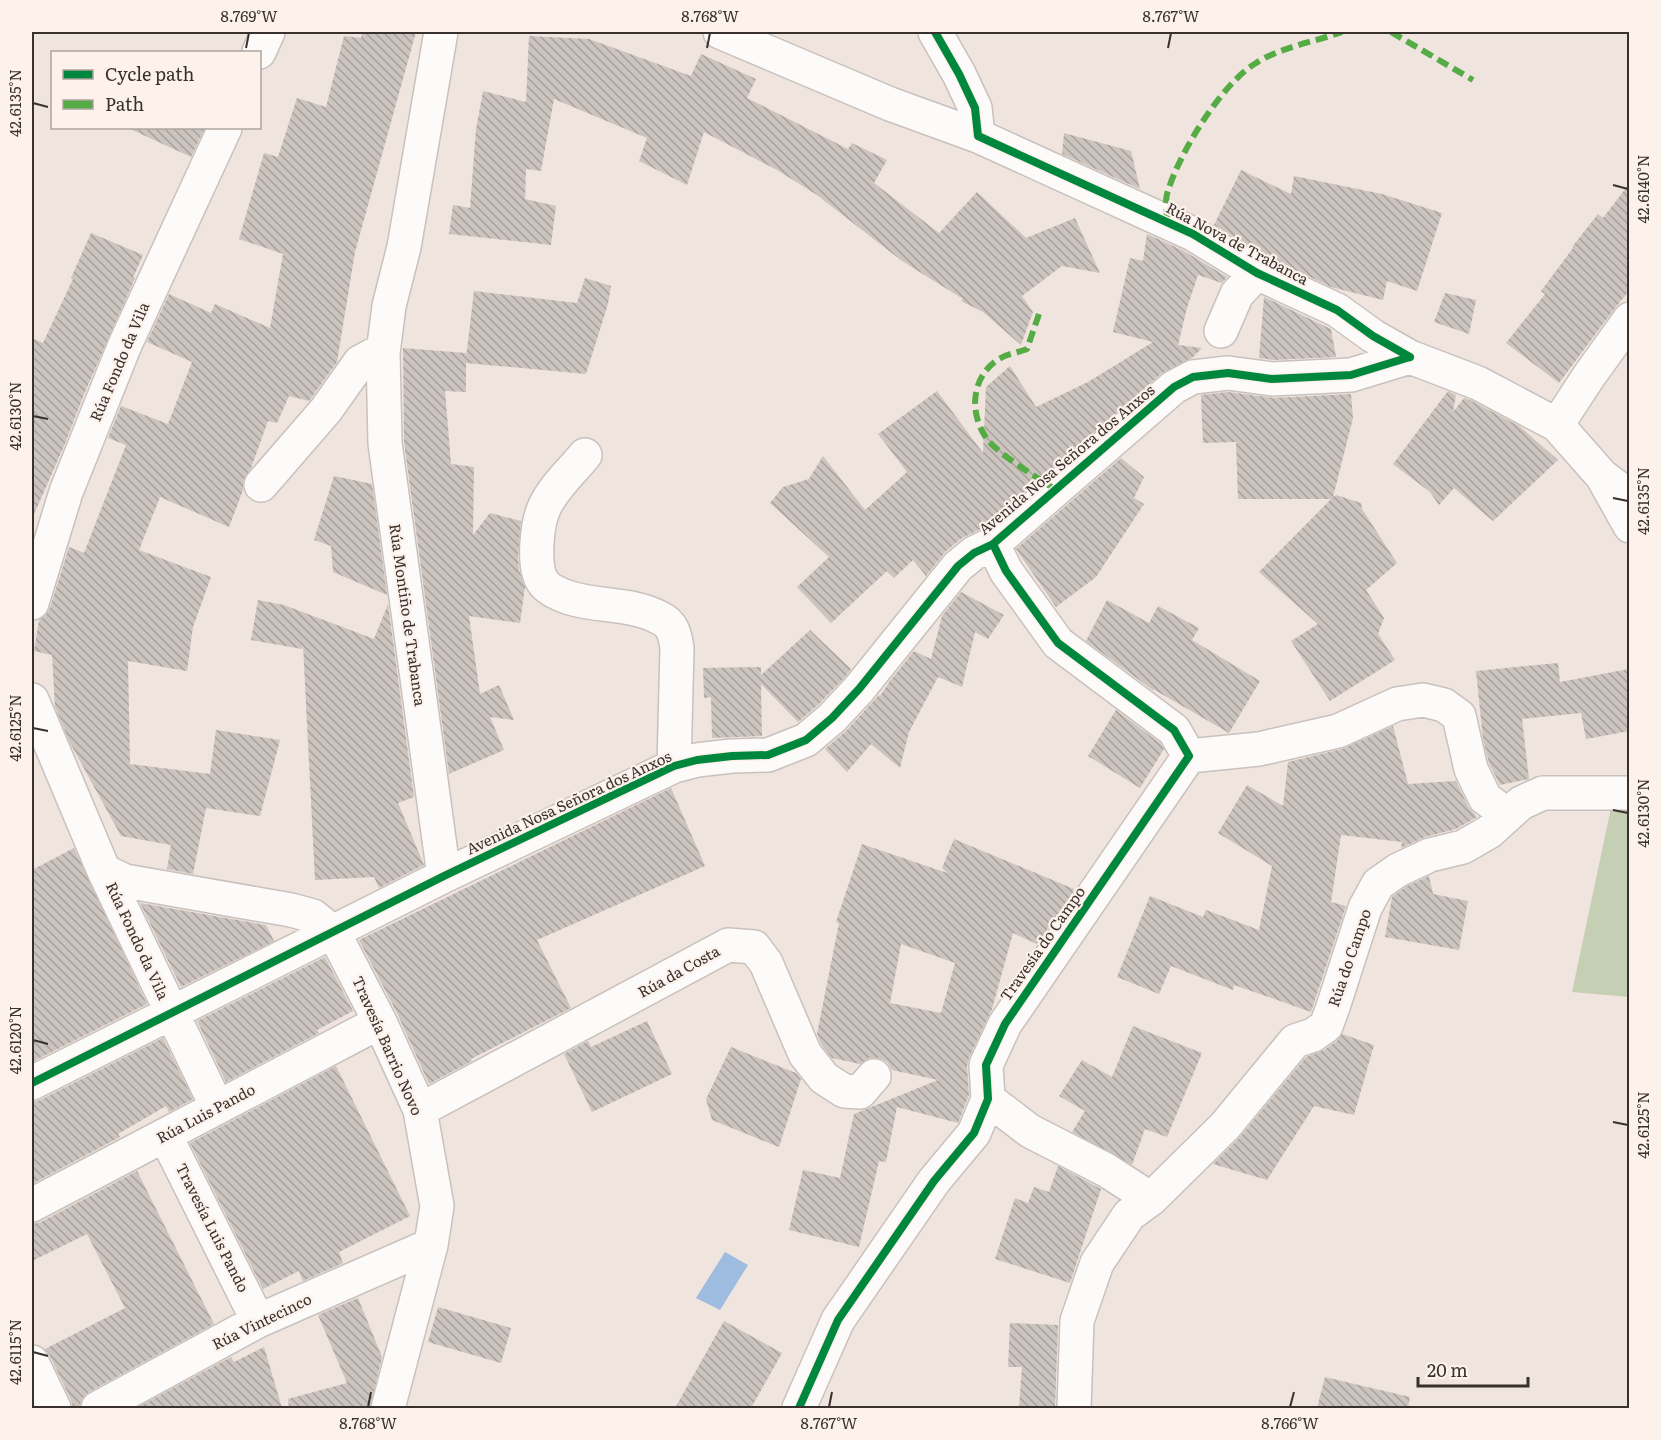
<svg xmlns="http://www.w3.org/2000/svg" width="1661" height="1440" font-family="Literata,serif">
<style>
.green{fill:#c5cfb3}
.water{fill:#9ebcdf}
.building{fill:url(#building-back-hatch);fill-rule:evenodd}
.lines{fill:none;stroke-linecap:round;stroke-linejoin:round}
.minor-casing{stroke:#c9c1bd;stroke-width:36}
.minor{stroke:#fdfbfa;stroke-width:33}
.quiet{stroke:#55ab44;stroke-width:6;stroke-dasharray:12 6;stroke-linecap:butt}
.cycleway-casing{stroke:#fcf1eb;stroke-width:11}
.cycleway{stroke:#00873e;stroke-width:8}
.ticks{fill:none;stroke:#38312d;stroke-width:2}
.labels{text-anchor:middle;stroke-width:4.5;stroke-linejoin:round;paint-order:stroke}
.street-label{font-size:15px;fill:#38312d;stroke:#fcf1eb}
.neatline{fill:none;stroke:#38312d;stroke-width:2}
.ticks-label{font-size:15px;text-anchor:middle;fill:#38312d}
</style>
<defs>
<pattern id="building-back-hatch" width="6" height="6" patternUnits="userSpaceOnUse" patternTransform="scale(1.5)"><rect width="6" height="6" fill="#ccc4bf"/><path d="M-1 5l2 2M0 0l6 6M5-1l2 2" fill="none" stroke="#a7a09c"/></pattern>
</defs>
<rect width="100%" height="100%" fill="#efe4de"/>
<!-- green -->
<path class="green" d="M1611,808H1629V997L1572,992Z"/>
<!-- water -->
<path class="water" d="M725,1252L748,1265L720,1310L696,1298Z"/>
<!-- building -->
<path class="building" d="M362,32H416L355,252L337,362L309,401L289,396L277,423L268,421L251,468L243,481V490L229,527L160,497L139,550L211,577L193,627L187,671L128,661L130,764L210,774L216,730L280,740L260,816L206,808L193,874L167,869L171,845L121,836L69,741L55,707L52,655L34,651L39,620L45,616L50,608L69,547L84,553L126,445L108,438L121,406L168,424L192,362L147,342L169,294L211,313L215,304L270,328L283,254L239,239L264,153L278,157L297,98L326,107L344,36L361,38Z
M529,36L589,39L691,76L701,54L756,79L747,98L848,149L852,143L887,160L874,183L939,233L977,192L1026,238L1075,218L1100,273L1062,266L1022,296L1033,312L1021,345L983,312L961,301L963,299L902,261L817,195L777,170L704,132L687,185L639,161L647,138L554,99L541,171L526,169L525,199L556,206L551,245L449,234L453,205L470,208L476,129L483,91L526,102Z
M128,128H205L191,157Z
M1064,133L1131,151L1140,189L1062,154Z
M1241,170L1291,194L1294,176L1382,194L1442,213L1417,291L1387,281L1383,300L1331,287L1266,256L1214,225Z
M1629,184V291L1615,308L1559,383L1506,343L1545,294L1541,291L1573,248L1572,247L1598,214L1603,218Z
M91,233L143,255L133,278H135L85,392L64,446L32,519V338L43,343L73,279L71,278Z
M1147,234L1184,251L1227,277L1222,283L1198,275L1187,308L1178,345L1202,348L1192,358L1162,373L983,528L962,538L946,551L926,576L913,560L894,578L887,571L831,623L797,587L829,557L770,503L783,487L809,479L823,456L865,510L907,472L878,434L937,391L983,453L986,387L1010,366L1036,407L1088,382L1153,342L1113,332L1130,258L1143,261Z
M585,278L611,286L608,304L586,374L466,363V392L445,391L451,464L474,467L473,535L490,513L521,521L518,557L519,570L525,587L520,623L469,616L480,694L499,685L514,720L490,717L504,750L449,774L404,442L403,348L466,353V358L474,291L577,303Z
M1445,293L1476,300L1469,334L1434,322Z
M1264,297L1331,329L1336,357L1273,360L1259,358Z
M1448,391L1456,395L1453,412L1464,398L1470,400L1519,426L1558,460L1493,521L1454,488L1439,505L1430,492L1393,464Z
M1228,392L1273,398L1351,394L1353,418L1333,497L1336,495L1361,503L1362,509L1397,563L1366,590L1384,618L1378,634L1395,660L1330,701L1291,641L1318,624L1259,572L1331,499H1238L1236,442L1203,443L1201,395Z
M1121,458L1144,477L1134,498L1144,504L1096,577L1056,607L1016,549Z
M334,476L372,484L387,595L333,572L331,546L314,540Z
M961,592L1004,615L988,639L975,632L962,687L938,677L909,732L900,768L871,744L847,772L825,749L846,731L879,695L880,696L890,681L914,651L931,659L942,616Z
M258,600L284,605L374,639L388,604L414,797L398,803L424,865L379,888L374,877L315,880L303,645L302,649L251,640Z
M1107,600L1149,623L1158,606L1199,628L1192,640L1260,681L1229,733L1153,689L1154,691L1086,641Z
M810,630L851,669L845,677L819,704L798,722L761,684L762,736L712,738L711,697L704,698L703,668L761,667V675Z
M1558,663L1560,682L1629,669V731L1586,739L1581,713L1522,719L1529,779L1500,785L1489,763L1483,739L1476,671Z
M1116,710L1160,743L1164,749L1140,788L1088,756Z
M1393,726L1408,784L1456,781L1468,806L1477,817L1456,829L1425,837L1401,848L1402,842L1341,835L1331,902L1346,906L1311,1012L1234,985L1233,990L1171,966L1159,994L1117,977L1150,896L1203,917L1206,910L1259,930L1272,866L1218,833L1247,785L1283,806L1288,762L1342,749Z
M671,788L705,866L537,940L571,1008L471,1059L472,1061L429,1084L397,1013L359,940Z
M954,839L1074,889L1073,892L1037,944L1013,933L992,1009L969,1058L967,1066L969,1095L958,1123L897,1107L886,1162L879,1161L859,1247L789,1230L803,1170L840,1178L854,1114L938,1080L892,1070L887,1062L878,1058H869L860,1064L832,1058L821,1044L817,1034L839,923L836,922L862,844L947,873L942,868ZM901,944L955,963L941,1013L890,1003Z
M74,848L147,1004L32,1062V870Z
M1429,876L1433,894L1468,901L1459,950L1385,937L1392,897L1407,886Z
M140,903L266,925L274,941L181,987Z
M325,957L353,1011L317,1030L319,1033L226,1082L197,1021Z
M647,1021L672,1074L592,1112L564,1054L588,1041L591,1047Z
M1133,1026L1202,1053L1167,1137L1145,1129L1132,1165L1072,1132L1085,1111L1059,1096L1082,1060L1112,1077Z
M1342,1034L1374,1045L1354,1115L1314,1106L1267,1180L1213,1164L1239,1138L1306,1057L1324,1050L1337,1041Z
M163,1038L193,1099L169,1112L166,1106L118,1134L120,1137L32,1184V1102L40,1100Z
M731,1047L796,1073L801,1079L779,1147L712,1120L706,1099Z
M336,1066L410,1216L339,1252L343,1263L303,1281L299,1271L263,1289L190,1143Z
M1058,1166L1101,1189L1070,1283L995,1259L1015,1198L1028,1203L1034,1187L1049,1192Z
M137,1171L214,1324L89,1392L82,1399L79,1408H73L71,1400L49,1354L45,1349L125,1308L87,1234L32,1261V1224L41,1222Z
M358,1298L382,1357L370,1408H289L288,1399L347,1383L318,1315Z
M438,1307L511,1328L501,1363L428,1342Z
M724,1321L782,1353L751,1408H675Z
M1010,1323L1058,1325L1055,1408H1019L1022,1367H1008Z
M264,1347L282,1408H136L231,1357L234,1362Z
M1325,1377L1410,1397L1408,1408H1317Z"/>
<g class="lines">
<defs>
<path id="minor" d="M441,32L404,247L389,306L383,353L385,443L444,876
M720,32L890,104L978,136L1193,234L1257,273L1337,310L1373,336L1410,357L1478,383L1557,425L1602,476
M935,32L959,74L975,108L978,136
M259,52L268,32
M1221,331L1237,294L1257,273
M1557,425L1589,376L1630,319
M585,455C572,471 554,487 545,506C537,522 532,567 543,582C548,590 561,595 570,598C599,607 633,603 660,618C673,624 675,635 677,648L674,766
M261,485L326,410L360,362L373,355L383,353
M1630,497L1602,476L1630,526
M32,603L66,492L124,347L225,128
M32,700L104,871L125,881L291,910L313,916L334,933L380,1022L420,1110L437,1206L431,1245L388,1408
M1189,756L1259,749L1338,731L1397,704L1423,700L1444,705L1459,716L1471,769L1485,798L1506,814
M104,871L217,1107
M32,1083L444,876L674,766L697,760L732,756L768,755L806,740L832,718L859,689L958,566L974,553L993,544L1174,387L1193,377L1228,373L1272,379L1351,375L1410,357
M988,1099L1030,1131L1106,1170L1151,1199
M420,1110L728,945L754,947L766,963L805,1054L824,1078L844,1091L860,1092L874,1076
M165,1135L258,1321
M32,1205L380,1022
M32,1362L54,1408
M98,1408L258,1321L431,1245
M799,1408L838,1320L934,1181L974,1133L988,1099L986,1065L1005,1024L1189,756L1174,730L1058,643L1006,571L993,544
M1074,1408L1077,1321L1097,1263L1129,1215L1151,1199L1225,1126L1295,1041L1313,1035L1326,1026L1333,1007L1365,908L1378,884L1398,870L1430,855L1463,847L1489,832L1521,803L1543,793H1630"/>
</defs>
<!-- minor casing -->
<use href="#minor" class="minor-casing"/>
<!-- minor -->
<use href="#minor" class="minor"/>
<!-- quiet -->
<path class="quiet" d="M1391,32L1473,80
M1167,221C1167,213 1165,202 1167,194C1178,155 1221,84 1256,63C1281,47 1314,42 1342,32
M1039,314L1027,349C1017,353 1005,354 996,361C971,379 969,414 987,439C1000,456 1036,476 1054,489"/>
<defs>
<path id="cycleway" d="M935,32L959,74L975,108L978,136L1193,234L1257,273L1337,310L1373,336L1410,357
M32,1083L444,876L674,766L697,760L732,756L768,755L806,740L832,718L859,689L958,566L974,553L993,544L1174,387L1193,377L1228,373L1272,379L1351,375L1410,357
M799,1408L838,1320L934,1181L974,1133L988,1099L986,1065L1005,1024L1189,756L1174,730L1058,643L1006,571L993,544"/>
</defs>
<!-- cycleway casing -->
<use href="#cycleway" class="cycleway-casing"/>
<!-- cycleway -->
<use href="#cycleway" class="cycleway"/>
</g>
<!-- ticks -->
<path class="ticks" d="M246,48L249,33M707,48L710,33M1168,48L1171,33M33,103L48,107M1613,185L1628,189M33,416L48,419M1613,498L1628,501M33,728L48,731M1613,810L1628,813M33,1040L48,1044M1613,1122L1628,1125M33,1352L48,1356M368,1407L371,1392M829,1407L832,1392M1290,1407L1294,1392"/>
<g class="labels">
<!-- street labels -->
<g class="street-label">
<text transform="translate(1237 244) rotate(28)" y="5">Rúa Nova de Trabanca</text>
<text transform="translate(120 362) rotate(-67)" y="5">Rúa Fondo da Vila</text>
<text transform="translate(1067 460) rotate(-40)" y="5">Avenida Nosa Señora dos Anxos</text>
<text transform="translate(407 615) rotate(82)" y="5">Rúa Montiño de Trabanca</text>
<text transform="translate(569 803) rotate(-25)" y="5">Avenida Nosa Señora dos Anxos</text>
<text transform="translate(137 941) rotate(65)" y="5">Rúa Fondo da Vila</text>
<text transform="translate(1043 944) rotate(-55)" y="5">Travesía do Campo</text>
<text transform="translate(1350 958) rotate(-71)" y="5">Rúa do Campo</text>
<text transform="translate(679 972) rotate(-29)" y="5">Rúa da Costa</text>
<text transform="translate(387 1046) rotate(66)" y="5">Travesía Barrio Novo</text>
<text transform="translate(206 1114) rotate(-28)" y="5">Rúa Luis Pando</text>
<text transform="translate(212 1228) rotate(63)" y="5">Travesía Luis Pando</text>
<text transform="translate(262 1322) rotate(-26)" y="5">Rúa Vintecinco</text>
</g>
</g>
<!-- border -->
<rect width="1661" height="1440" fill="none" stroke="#fcf1eb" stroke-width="66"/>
<!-- legend -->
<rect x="51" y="51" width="210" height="78" fill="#fcf1eb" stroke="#aea49f" stroke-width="1.5"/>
<rect x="63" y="70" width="30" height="9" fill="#00873e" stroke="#aea49f" stroke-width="1.5"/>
<text x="105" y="81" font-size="18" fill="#38312d">Cycle path</text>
<rect x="63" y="100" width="30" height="9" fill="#55ab44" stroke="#aea49f" stroke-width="1.5"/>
<text x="105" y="111" font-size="18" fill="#38312d">Path</text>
<!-- scale -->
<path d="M1418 1377v9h110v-9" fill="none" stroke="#38312d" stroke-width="3"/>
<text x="1427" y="1377" font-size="18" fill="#38312d" stroke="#fcf1eb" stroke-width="4.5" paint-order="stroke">20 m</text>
<rect x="33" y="33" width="1595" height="1374" class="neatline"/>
<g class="ticks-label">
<text x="249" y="22">8.769°W</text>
<text x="710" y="22">8.768°W</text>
<text x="1171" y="22">8.767°W</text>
<text transform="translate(16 103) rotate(-90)" y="5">42.6135°N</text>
<text transform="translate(1644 189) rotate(-90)" y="5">42.6140°N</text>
<text transform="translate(16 416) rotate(-90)" y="5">42.6130°N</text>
<text transform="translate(1644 501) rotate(-90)" y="5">42.6135°N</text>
<text transform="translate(16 728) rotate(-90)" y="5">42.6125°N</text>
<text transform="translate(1644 813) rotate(-90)" y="5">42.6130°N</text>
<text transform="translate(16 1040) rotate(-90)" y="5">42.6120°N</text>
<text transform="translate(1644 1125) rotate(-90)" y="5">42.6125°N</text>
<text transform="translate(16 1352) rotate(-90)" y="5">42.6115°N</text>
<text x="368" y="1429">8.768°W</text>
<text x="829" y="1429">8.767°W</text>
<text x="1290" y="1429">8.766°W</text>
</g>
</svg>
